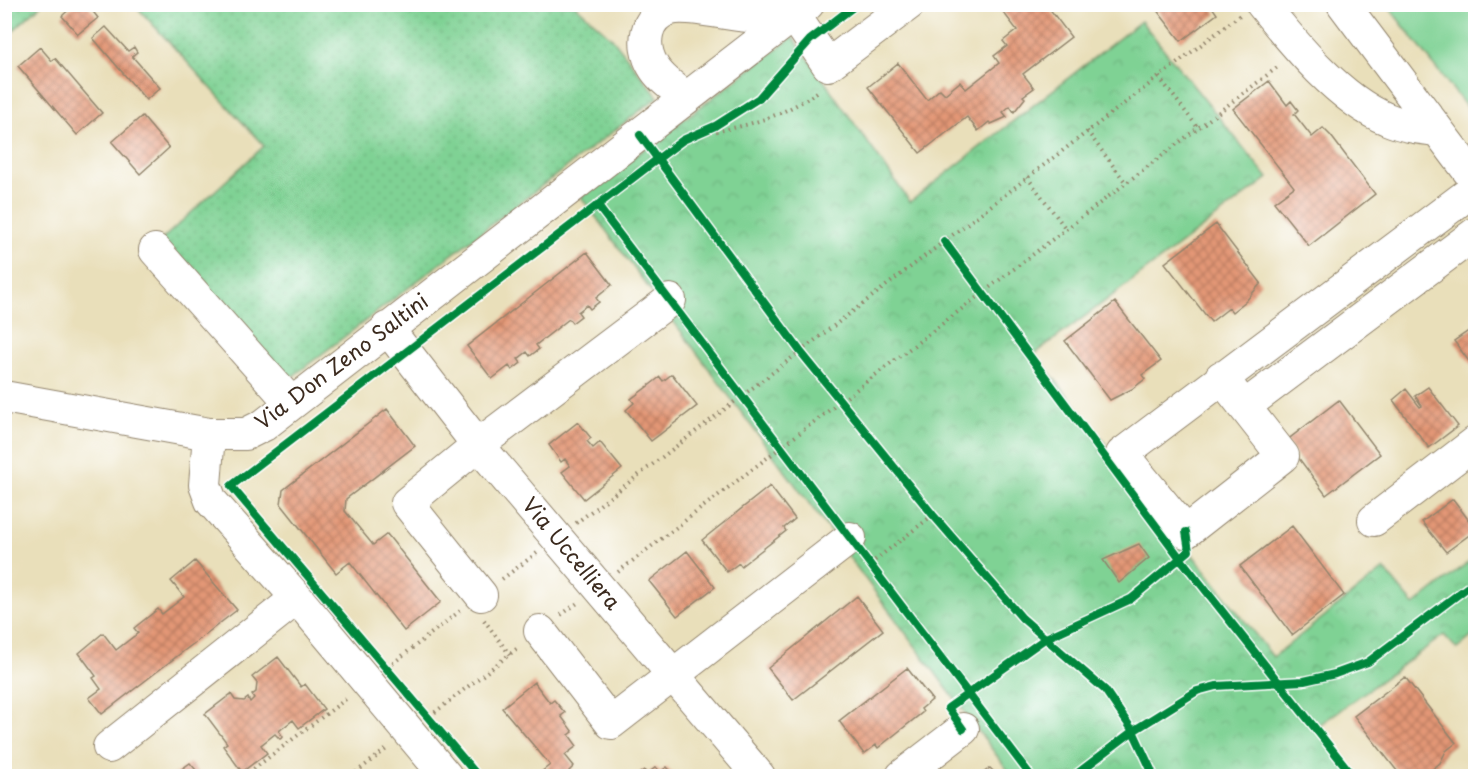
<svg xmlns="http://www.w3.org/2000/svg" width="1480" height="781" font-family="'Playpen Sans',sans-serif">
<style>
.grass{fill:url(#grass-dots);stroke:#5d7e59;stroke-width:1.5}
.park{fill:url(#park-crowns);stroke:#5d7e59;stroke-width:1.5}
.garden{fill:#7fd294;stroke:#5d7e59;stroke-width:1.5}
.building{fill:url(#building-cross-hatch)}
.lines{fill:none;stroke-linecap:round;stroke-linejoin:round}
.minor-casing{stroke:#92846c;stroke-width:34}
.path{stroke:#92846c;stroke-width:4;stroke-dasharray:1.5 4.5;stroke-linecap:butt}
.minor{stroke:#fff;stroke-width:32}
.cycleway-casing{stroke:#fff;stroke-width:11}
.cycleway{stroke:#00873e;stroke-width:8}
.labels{text-anchor:middle;stroke-width:4.5;stroke-linejoin:round;paint-order:stroke}
.street-label{font-size:21px;fill:#3b2a1e;stroke:#fff}
</style>
<defs>
<pattern id="grass-dots" width="8" height="8" patternUnits="userSpaceOnUse" patternTransform="scale(1.5)"><rect width="8" height="8" fill="#7fd294"/><path d="M2 2h.1M6 6h.1" fill="none" stroke="#6fb47f" stroke-width="1.8" stroke-linecap="round"/></pattern>
<pattern id="park-crowns" width="20" height="18" patternUnits="userSpaceOnUse" patternTransform="scale(1.5)"><rect width="20" height="18" fill="#7fd294"/><path d="M2 6a3 3 0 1 1 6 0M12 15a3 3 0 1 1 6 0" fill="none" stroke="#6fb47f"/></pattern>
<pattern id="building-cross-hatch" width="8" height="8" patternUnits="userSpaceOnUse" patternTransform="scale(1.5)"><rect width="8" height="8" fill="#e39776"/><path d="M0 0l8 8M0 8l8-8" fill="none" stroke="#b97b60"/></pattern>
</defs>
<rect width="100%" height="100%" fill="#fff"/>
<filter id="ink" filterUnits="userSpaceOnUse"><feTurbulence type="fractalNoise" baseFrequency=".0167" numOctaves="2"/><feDisplacementMap in="SourceGraphic" scale="12" xChannelSelector="R" yChannelSelector="G"/><feConvolveMatrix kernelMatrix="1 2 1 2 8 2 1 2 1" color-interpolation-filters="sRGB"/></filter>
<filter id="wash" filterUnits="userSpaceOnUse"><feTurbulence type="fractalNoise" baseFrequency=".008" numOctaves="4" result="noise"/><feDisplacementMap in="SourceGraphic" scale="24" xChannelSelector="R" yChannelSelector="G"/><feGaussianBlur stdDeviation="1.35" result="paint"/><feColorMatrix in="noise" values="0 0 0 0 0 0 0 0 0 0 0 0 0 0 0 0 0 1.4 0 .05"/><feComposite in="paint" operator="in"/></filter>
<g filter="url(#wash)">
<rect width="100%" height="100%" fill="#e9dfba"/>
<!-- grass -->
<path class="grass" d="M5,4H41V5L5,38Z
M135,5H575L612,38L658,97L267,396L146,254L264,146Z"/>
<!-- park -->
<path class="park" d="M1141,21L1268,178L1035,354L1273,657L1384,569L1414,605L1475,557V634L1457,649L1444,635L1318,726L1356,776H1012L581,197L793,37L910,202Z"/>
<!-- garden -->
<path class="garden" d="M1387,5H1475V104L1468,109Z"/>
<g id="blocks">
<!-- building -->
<path class="building" d="M75,4H87L98,18L78,34L62,16Z
M997,4H1046L1071,37L1023,74L1034,88L1023,96L1025,98L1014,112L1010,106L1003,112L1007,117L991,124L989,122L978,131L967,117L920,153L868,87L898,63L927,100L940,89L945,94L960,82L966,89L999,63L994,56L1007,46L1003,41L1017,30Z
M1152,4H1210L1217,14L1181,41Z
M106,27L128,51L134,47L137,52L132,56L160,88L146,100L93,38Z
M40,47L52,61L55,58L102,113L77,135L18,66Z
M1269,81L1287,105L1291,101L1298,110L1294,114L1312,137L1323,128L1331,136L1375,194L1309,246L1274,202L1294,187L1233,109Z
M142,116L169,148L140,174L112,142Z
M1216,224L1261,283L1246,301L1232,312L1229,308L1211,322L1165,263Z
M587,252L612,285L596,298L599,302L590,309L587,305L578,312L581,316L572,323L569,319L536,345L539,349L530,356L527,352L518,359L521,363L512,370L509,366L492,379L467,346Z
M1115,302L1161,361L1142,375L1145,379L1132,389L1110,400L1065,341Z
M1476,326V371L1454,341Z
M672,374L697,406L651,441L626,410L634,403L631,399L651,384L660,377L663,381Z
M1428,387L1458,426L1429,448L1393,400L1406,389L1420,407L1422,406L1415,396Z
M1339,400L1380,454L1326,495L1286,441Z
M387,409L415,446L346,499L345,511L373,545L387,534L441,602L404,631L350,562L336,573L281,504L283,490Z
M578,422L591,438L587,441L593,448L600,442L622,469L584,499L562,472L570,466L565,459L561,462L549,445Z
M770,486L795,519L784,528L786,531L741,566L739,563L727,572L702,540Z
M1453,499L1476,530L1446,552L1422,522Z
M1292,526L1344,595L1292,635L1240,566Z
M1139,544L1149,558L1119,583L1103,560Z
M687,551L715,587L677,616L649,581Z
M195,561L237,610L102,714L89,698L101,689L93,678L96,676L79,653L103,633L116,650L138,633L134,628L158,609L162,614L184,597L171,581Z
M857,596L883,630L793,700L768,668Z
M278,657L301,687L305,684L324,709L299,728L293,720L279,731L283,737L280,739L275,734L261,745L267,753L242,772L223,746L227,743L205,714L231,694L235,700L244,701L248,698L250,702L254,698L252,695L256,692L257,683L252,677Z
M907,668L932,700L921,709L923,712L878,748L876,745L864,754L839,721Z
M1405,677L1456,743L1446,751L1440,763L1429,772L1413,776H1401L1354,716Z
M534,682L550,703L554,700L565,713L561,716L573,732L569,735L577,746L565,755L574,766L569,771L573,776H536L550,765L502,708Z
M190,763L201,776H172Z
M656,767L660,772L667,767L675,776H636L644,770L647,774Z
M990,768L998,776H979Z"/>
</g>
</g>
<g filter="url(#ink)">
<use href="#blocks" fill-opacity="0" stroke="#92846c" stroke-width="1.5"/>
<g class="lines">
<defs>
<path id="minor" d="M1262,4C1294,44 1340,100 1387,119C1403,126 1419,128 1436,130
M1343,4L1476,181
M794,15L828,65L909,4
M686,98C675,88 660,79 653,66C641,46 644,16 670,9C688,4 727,15 748,16C763,17 779,16 794,15
M155,250L291,403
M387,328L478,445L759,776
M1221,377L1283,456L1186,532L1122,454L1476,188
M4,397L209,434
M1245,406L1476,233
M1374,520L1476,442
M481,595L407,503L478,445L670,300
M540,631L611,723L850,538
M109,747L297,598
M446,776L297,598L211,501L205,485L209,434H246L264,425L808,4
M902,776L963,729"/>
</defs>
<!-- minor casing -->
<use href="#minor" class="minor-casing"/>
<!-- path -->
<path class="path" d="M1159,77L1198,128
M1087,131L1126,183
M698,134C743,128 783,117 820,90
M1027,177L1066,229
M576,523L1240,15
M870,564L933,515
M618,572L1279,66
M502,579L537,553
M561,615L579,602
M484,620L510,655
M388,667L460,611
M430,716L519,647
M244,776L346,699
M351,776L388,748"/>
<!-- minor -->
<use href="#minor" class="minor"/>
<defs>
<path id="cycleway" d="M640,135L800,351L933,515L1022,618L1105,690L1133,731L1154,776
M597,205L1031,776
M944,241L1180,558L1353,776
M963,729L948,708L1046,638L1131,599L1189,551L1186,532
M478,776L231,486L659,158L683,140L715,126L759,98L810,40L857,4
M1074,776L1133,731L1197,691L1216,686L1304,681L1335,674L1368,662L1476,581"/>
</defs>
<!-- cycleway casing -->
<use href="#cycleway" class="cycleway-casing"/>
<!-- cycleway -->
<use href="#cycleway" class="cycleway"/>
</g>
</g>
<g class="labels">
<!-- street labels -->
<g class="street-label">
<text transform="translate(342 362) rotate(-37)" y="7">Via Don Zeno Saltini</text>
<text transform="translate(571 554) rotate(50)" y="7">Via Uccelliera</text>
</g>
</g>
<!-- margin -->
<rect width="1480" height="781" fill="none" stroke="#fff" stroke-width="24"/>
</svg>
